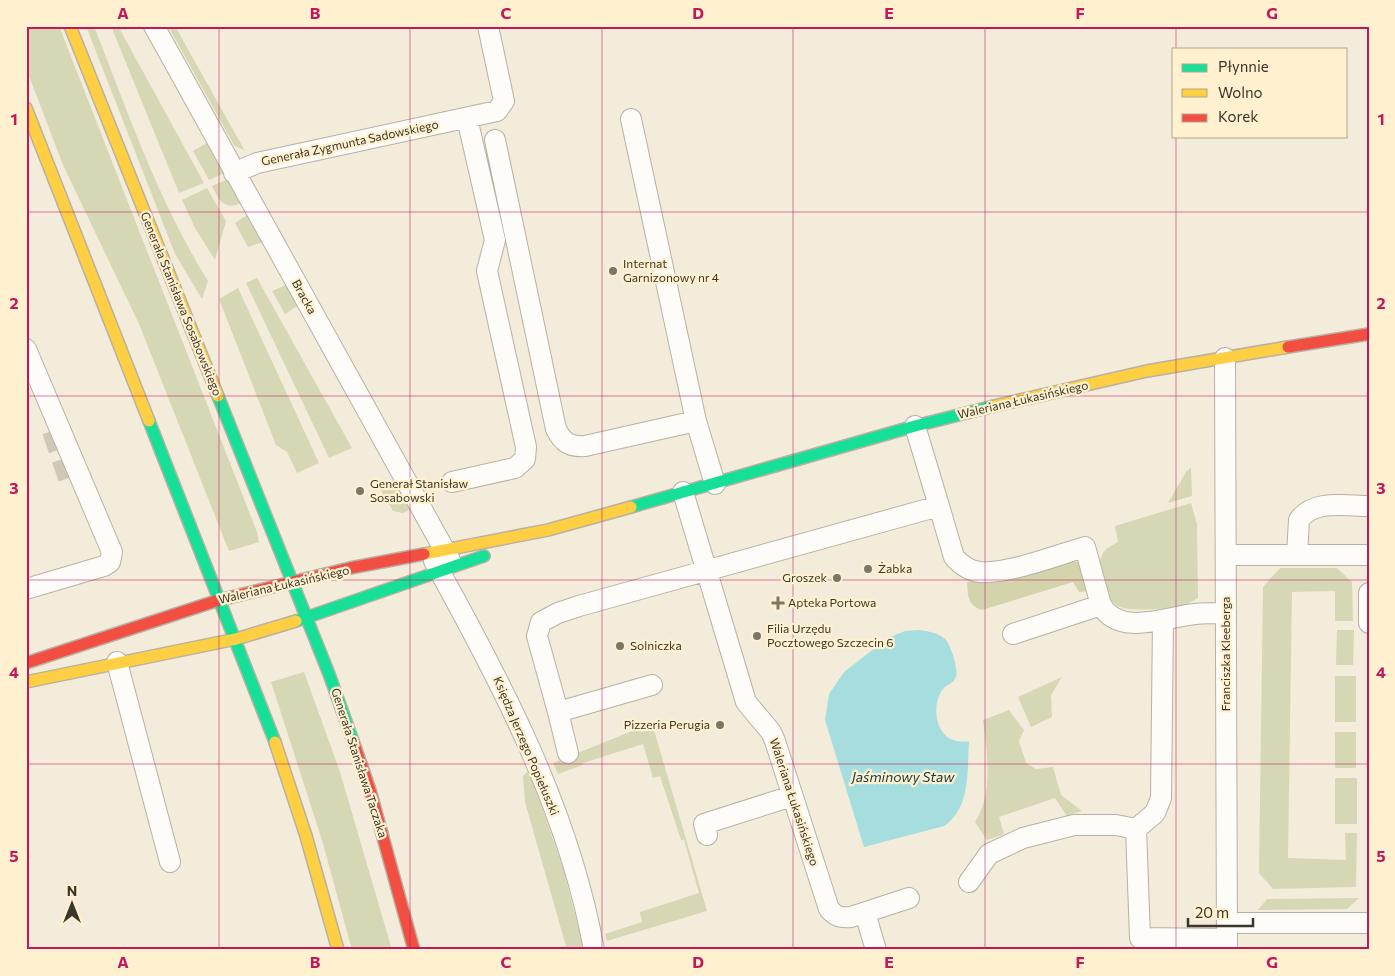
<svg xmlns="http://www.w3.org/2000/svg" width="1395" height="976" font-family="Commissioner,sans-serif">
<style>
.green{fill:#d6d7b5}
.forest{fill:#d3d4ab}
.water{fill:#a6dddf}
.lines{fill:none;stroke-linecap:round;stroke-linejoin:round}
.street-tunnel{stroke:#cfc8b7;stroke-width:20;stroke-dasharray:20 10;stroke-linecap:butt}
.street-casing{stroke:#b7b1a3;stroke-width:22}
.fast-casing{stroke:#b7b1a3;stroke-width:14}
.slow-casing{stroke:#b7b1a3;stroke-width:14}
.jam-casing{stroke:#b7b1a3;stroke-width:14}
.street{stroke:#fdfcf9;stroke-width:20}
.fast{stroke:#16e098;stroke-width:11}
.slow{stroke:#ffcf43;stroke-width:11}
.jam{stroke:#f24e42;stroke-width:11}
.grid{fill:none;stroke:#c2185b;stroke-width:1;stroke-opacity:0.55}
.poi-dot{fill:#7c7667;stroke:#fff0d0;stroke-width:2}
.labels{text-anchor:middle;stroke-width:4.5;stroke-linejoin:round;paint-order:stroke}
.street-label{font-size:12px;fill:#3b3629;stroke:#fff0d0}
.poi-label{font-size:12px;fill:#3b3629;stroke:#fff0d0;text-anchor:start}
.water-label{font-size:14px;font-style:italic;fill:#123a3f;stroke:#fff0d0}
.neatline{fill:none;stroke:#c2185b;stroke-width:2}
.grid-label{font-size:16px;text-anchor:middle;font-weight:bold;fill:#c2185b}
</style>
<rect width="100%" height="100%" fill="#f4ecda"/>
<!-- green -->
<path class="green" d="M26,26H59L257,532L259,542L229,551L223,536L139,324L63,165L26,68Z
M86,26H94C128,113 159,202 208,281L202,299L175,254Z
M111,26H118L204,183L179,193Z
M168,26H175L245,151L234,145Z
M207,143L225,173L209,180L193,151Z
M228,179L241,203C224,211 219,200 212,186Z
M207,188L226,221L215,260L195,228L182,200Z
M247,215L263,242L248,247L235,223Z
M257,278L352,448L329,458L246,283Z
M288,284L299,305L285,314L272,291Z
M238,288L319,463L297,473L287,452L276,445L219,299Z
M1191,467L1192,496L1168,503L1186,472Z
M395,479L411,509L403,513L393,511L379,487Z
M1191,503L1197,524L1198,598C1192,601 1187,605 1180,606C1167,609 1129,612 1118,606C1103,597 1094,569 1103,553C1106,548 1113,545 1118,542L1115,526Z
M1280,568H1337L1352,582L1353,621H1335V591L1292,592L1288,858L1346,860L1345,833H1357L1356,887L1273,889L1259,873L1263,587Z
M1337,630H1354L1353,665H1336Z
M304,672L340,772L392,950H352L322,840L271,682Z
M1335,676H1356V722H1335Z
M1062,677L1051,695L1052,717L1031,727L1018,697Z
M1009,710L1024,730L1019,741L1026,763L1036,769L1053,767L1061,795L1082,811L1067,816L1055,798L999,817L1004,834L987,840L975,822C994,792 987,753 983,720Z
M652,723L707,911L607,941L605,934L642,922L640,912L699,893L684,840H681L660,776L653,778L643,744L583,763V765L558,774L553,763Z
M1335,732H1356V768H1335Z
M529,770L563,868L584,950H567L525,802L523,776Z
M1335,778H1357V824H1335Z
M1359,898L1347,909L1258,910L1267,899Z"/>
<!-- forest -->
<path class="forest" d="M1059,562H1084L1089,591L1079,592L1073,582L982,610C967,605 968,596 967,582Z"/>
<!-- water -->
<path class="water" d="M919,630C927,631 939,633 945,639C951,645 960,672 955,679C953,683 946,685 943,689C932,703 934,733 953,740C957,742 964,741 969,742C967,771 971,808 944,826L864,847L825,720L829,694L844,672L888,638L905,631Z"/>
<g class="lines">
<!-- street-tunnel -->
<path class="street-tunnel" d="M52,431L69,481"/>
<defs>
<path id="street" d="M154,26L450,560
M631,119L696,421
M495,140L556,429C563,443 570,447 585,446L696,421L715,484
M234,173L257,163L497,111L504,101L488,26
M26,349L112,552L110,562L104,566L26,589
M1225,358L1227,950
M452,482L515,468L525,459L526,447L487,271L495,240L467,118
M683,492L746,702L771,732L775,741L829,909C836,917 841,918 851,917L909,898
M939,506L954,557C961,565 970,571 980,572C1009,574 1057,555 1085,547L1101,605
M1226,555H1297L1299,520C1314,499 1345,506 1369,506
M1297,555H1369
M434,561C502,684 569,810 594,950
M1369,593V623
M1163,621L1161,798L1155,813L1136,829L1140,938L1227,939
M1013,634L1101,605C1119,637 1166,617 1195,614C1205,613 1215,613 1226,613
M117,662L170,862
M652,685L558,712L537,636L541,622L558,613L579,606L939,506L915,426
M558,712L568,753
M707,835L704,824L792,796
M969,882L989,854L1023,838L1074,825H1116L1136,829
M865,913L876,950
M1227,923H1369"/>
<path id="fast" d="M218,396L329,674L353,741
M149,421L275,742
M631,507L915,426L994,406
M296,621L484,556"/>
<path id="slow" d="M70,26L218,396
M26,108L149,421
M994,406L1147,371L1288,347
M424,554L548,530L631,507
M26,682L236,639L296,621
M275,742L306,836L338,950"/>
<path id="jam" d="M1288,347L1369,334
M26,663L219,600L350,568L424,554
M353,741L370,790L414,950"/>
</defs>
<!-- street casing -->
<use href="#street" class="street-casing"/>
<!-- fast casing -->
<use href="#fast" class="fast-casing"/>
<!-- slow casing -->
<use href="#slow" class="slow-casing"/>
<!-- jam casing -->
<use href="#jam" class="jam-casing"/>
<!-- street -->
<use href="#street" class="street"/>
<!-- fast -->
<use href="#fast" class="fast"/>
<!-- slow -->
<use href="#slow" class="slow"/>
<!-- jam -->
<use href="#jam" class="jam"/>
</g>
<!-- grid -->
<path class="grid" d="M219,26V950M410,26V950M602,26V950M793,26V950M985,26V950M1176,26V49M1176,136V950M26,212H1369M26,396H1369M26,580H1369M26,764H1369"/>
<!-- markers -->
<g class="poi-dot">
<circle cx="613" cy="271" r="5"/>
<circle cx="360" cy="491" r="5"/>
<circle cx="868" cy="569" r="5"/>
<circle cx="837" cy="578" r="5"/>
<path d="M775.5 595.5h5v5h5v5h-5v5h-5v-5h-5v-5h5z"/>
<circle cx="757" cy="636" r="5"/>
<circle cx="620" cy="646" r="5"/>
<circle cx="720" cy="725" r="5"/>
</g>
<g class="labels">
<!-- street labels -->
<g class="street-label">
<text transform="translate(350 143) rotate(-12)" y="4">Generała Zygmunta Sadowskiego</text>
<text transform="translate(304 297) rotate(61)" y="4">Bracka</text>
<text transform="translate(181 304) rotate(68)" y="4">Generała Stanisława Sosabowskiego</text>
<text transform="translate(1023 400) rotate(-13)" y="4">Waleriana Łukasińskiego</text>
<text transform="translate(284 585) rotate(-13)" y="4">Waleriana Łukasińskiego</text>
<text transform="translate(1226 654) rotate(-90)" y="4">Franciszka Kleeberga</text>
<text transform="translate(526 746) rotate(67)" y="4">Księdza Jerzego Popiełuszki</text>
<text transform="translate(359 763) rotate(72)" y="4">Generała Stanisława Taczaka</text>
<text transform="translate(794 802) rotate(72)" y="4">Waleriana Łukasińskiego</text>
</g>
<!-- poi labels -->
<g class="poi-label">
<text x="623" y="268">Internat<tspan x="623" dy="14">Garnizonowy nr 4</tspan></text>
<text x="370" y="488">Generał Stanisław<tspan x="370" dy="14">Sosabowski</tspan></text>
<text x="878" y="573">Żabka</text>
<text x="827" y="582" text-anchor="end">Groszek</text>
<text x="788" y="607">Apteka Portowa</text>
<text x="767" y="633">Filia Urzędu<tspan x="767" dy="14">Pocztowego Szczecin 6</tspan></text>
<text x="630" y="650">Solniczka</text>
<text x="710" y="729" text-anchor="end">Pizzeria Perugia</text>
</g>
<!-- water labels -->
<g class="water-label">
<text x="903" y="782">Jaśminowy Staw</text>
</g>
</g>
<!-- border -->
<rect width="1395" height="976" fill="none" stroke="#fff0d0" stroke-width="55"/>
<!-- legend -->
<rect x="1172" y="48" width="175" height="90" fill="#fff0d0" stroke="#b1a68d"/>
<rect x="1182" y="64" width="25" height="8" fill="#16e098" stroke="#b1a68d"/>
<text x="1218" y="72" font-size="15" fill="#3b3629">Płynnie</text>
<rect x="1182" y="89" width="25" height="8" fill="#ffcf43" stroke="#b1a68d"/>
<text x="1218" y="98" font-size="15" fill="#3b3629">Wolno</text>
<rect x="1182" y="114" width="25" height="8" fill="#f24e42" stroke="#b1a68d"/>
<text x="1218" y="122" font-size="15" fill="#3b3629">Korek</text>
<!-- north arrow -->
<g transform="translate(72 904)" stroke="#fff0d0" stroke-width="4" paint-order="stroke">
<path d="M0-4L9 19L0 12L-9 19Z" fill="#3b3629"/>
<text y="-8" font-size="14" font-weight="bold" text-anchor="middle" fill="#3b3629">N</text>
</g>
<!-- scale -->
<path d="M1188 918v8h65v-8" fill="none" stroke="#3b3629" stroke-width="2.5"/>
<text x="1195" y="918" font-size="15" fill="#3b3629" stroke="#fff0d0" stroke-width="4" paint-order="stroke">20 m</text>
<rect x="28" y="28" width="1340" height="920" class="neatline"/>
<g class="grid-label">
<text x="123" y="19">A</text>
<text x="315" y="19">B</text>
<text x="506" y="19">C</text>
<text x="698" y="19">D</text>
<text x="889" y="19">E</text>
<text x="1080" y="19">F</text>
<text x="1272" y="19">G</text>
<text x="14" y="125">1</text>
<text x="1381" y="125">1</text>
<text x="14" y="309">2</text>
<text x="1381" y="309">2</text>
<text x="14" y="494">3</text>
<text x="1381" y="494">3</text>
<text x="14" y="678">4</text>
<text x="1381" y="678">4</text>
<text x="14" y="862">5</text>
<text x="1381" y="862">5</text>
<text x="123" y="968">A</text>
<text x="315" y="968">B</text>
<text x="506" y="968">C</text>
<text x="698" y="968">D</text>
<text x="889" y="968">E</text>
<text x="1080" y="968">F</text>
<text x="1272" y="968">G</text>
</g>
</svg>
